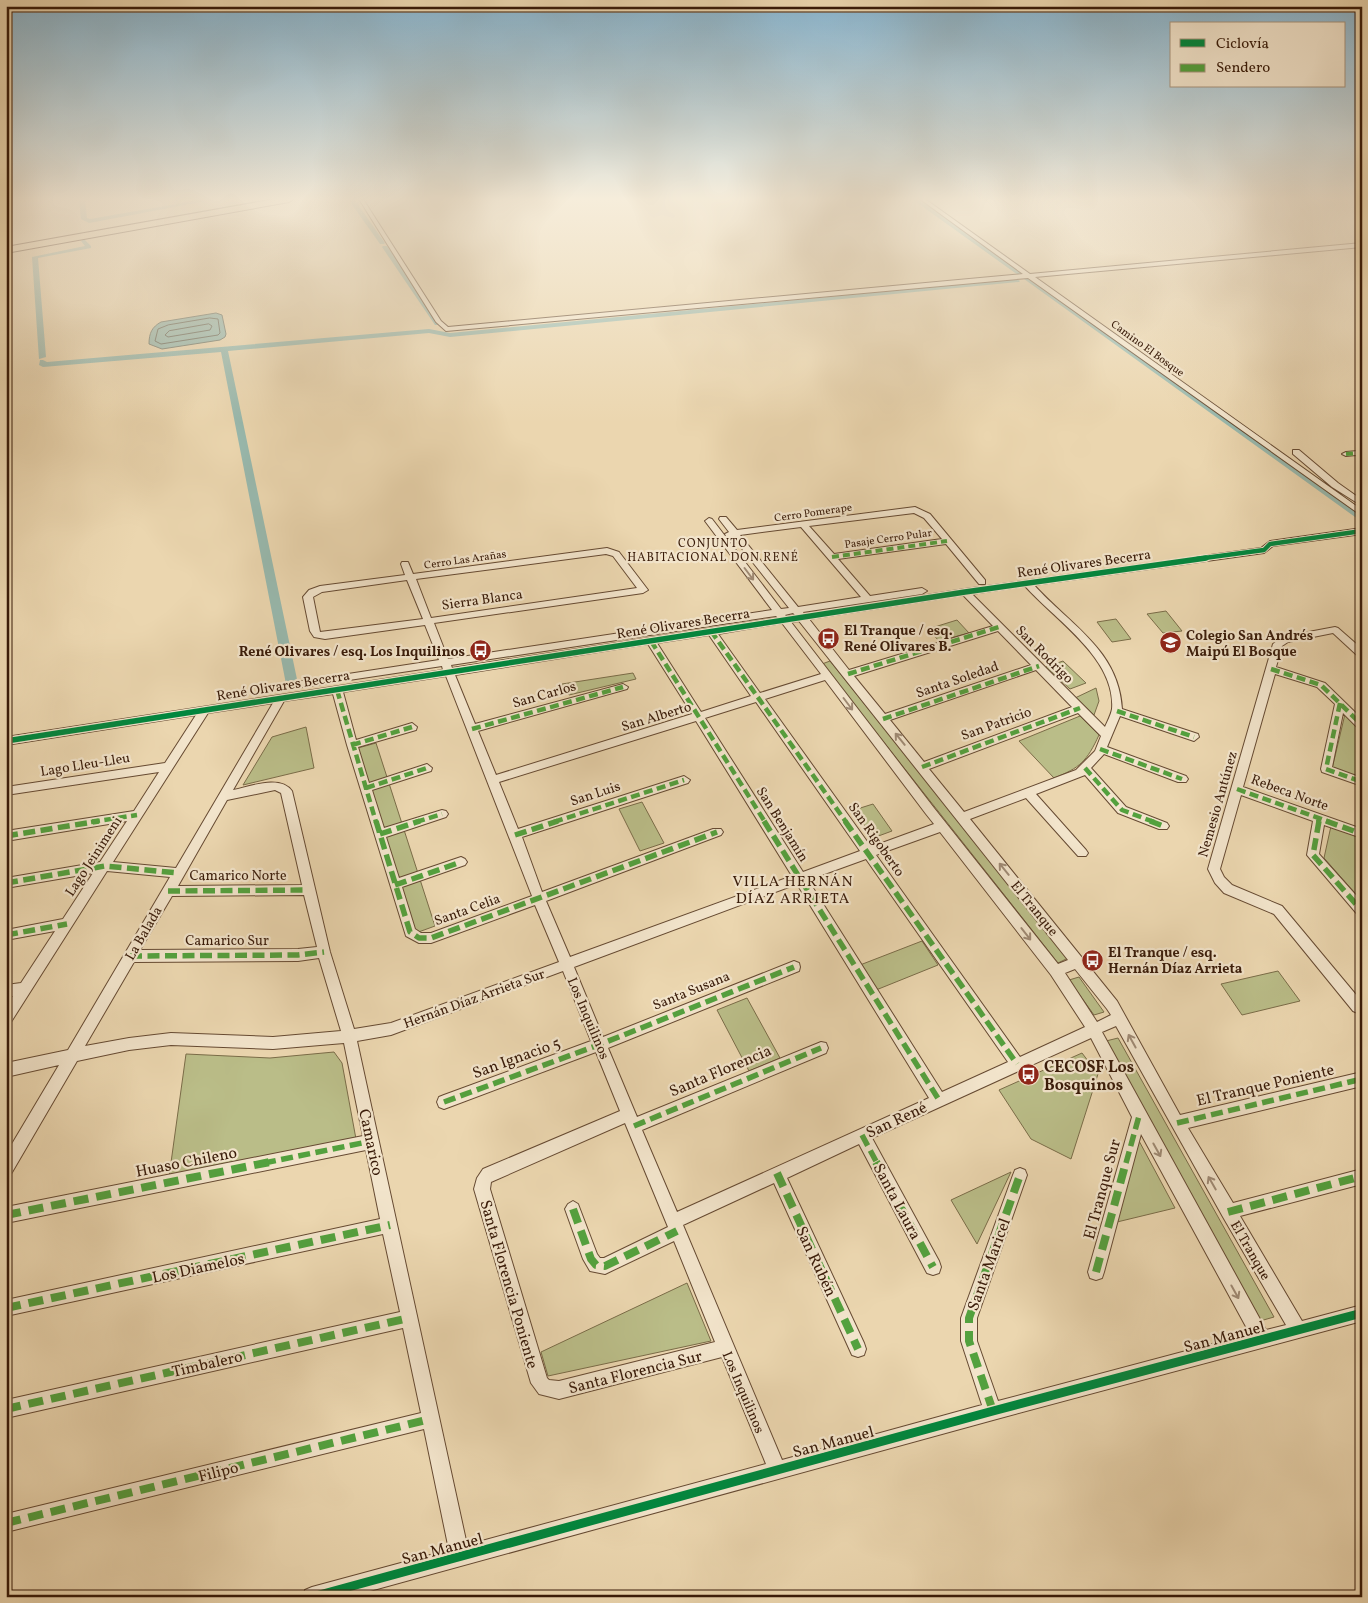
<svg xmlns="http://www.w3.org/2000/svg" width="1368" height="1603" font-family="Vollkorn,serif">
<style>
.green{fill:#babd88;stroke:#7a6c48}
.water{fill:#98b9ae;stroke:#727a6c}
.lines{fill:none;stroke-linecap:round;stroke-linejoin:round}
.shore{stroke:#686a5c;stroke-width:1}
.canal{fill:#98b9ae;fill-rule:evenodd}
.minor-casing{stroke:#664a32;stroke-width:2}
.motorway-casing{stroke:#391b09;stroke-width:2}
.minor{fill:#f2e4cb;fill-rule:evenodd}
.motorway{fill:#ebd6af;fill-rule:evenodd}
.quiet-far4{stroke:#53a13e;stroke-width:2.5;stroke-dasharray:5.5 2.5;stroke-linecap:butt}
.quiet-far3{stroke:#53a13e;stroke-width:4;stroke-dasharray:7 4;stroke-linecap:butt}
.quiet-far2{stroke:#53a13e;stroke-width:4.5;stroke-dasharray:9 4.5;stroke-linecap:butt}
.quiet-far1{stroke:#53a13e;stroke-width:5.5;stroke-dasharray:12 5.5;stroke-linecap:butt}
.quiet{stroke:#53a13e;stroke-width:8;stroke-dasharray:15 8;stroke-linecap:butt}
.cycleway-far2-casing{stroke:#f2e4cb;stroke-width:6}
.cycleway-far1-casing{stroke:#f2e4cb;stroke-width:8}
.cycleway-casing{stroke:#f2e4cb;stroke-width:12}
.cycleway-far2{stroke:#00873e;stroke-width:4.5}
.cycleway-far1{stroke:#00873e;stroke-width:5.5}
.cycleway{stroke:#00873e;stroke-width:9}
.oneway{stroke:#9f8a74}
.labels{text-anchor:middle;stroke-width:4.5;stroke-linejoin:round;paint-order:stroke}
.far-street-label{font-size:11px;fill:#391b09;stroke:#f2e4cb}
.far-neighbourhood-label{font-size:12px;letter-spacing:1px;fill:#391b09;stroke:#f2e4cb}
.street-label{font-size:14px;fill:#391b09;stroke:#f2e4cb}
.poi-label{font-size:14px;font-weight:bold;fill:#391b09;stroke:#f2e4cb;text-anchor:start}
.neighbourhood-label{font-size:15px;letter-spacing:1px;fill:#391b09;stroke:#f2e4cb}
.near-street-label{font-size:16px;fill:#391b09;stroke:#f2e4cb}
.near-poi-label{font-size:16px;font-weight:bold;fill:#391b09;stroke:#f2e4cb;text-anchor:start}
</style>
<rect width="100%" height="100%" fill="#ebd6af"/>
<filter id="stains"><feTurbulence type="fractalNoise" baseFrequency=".004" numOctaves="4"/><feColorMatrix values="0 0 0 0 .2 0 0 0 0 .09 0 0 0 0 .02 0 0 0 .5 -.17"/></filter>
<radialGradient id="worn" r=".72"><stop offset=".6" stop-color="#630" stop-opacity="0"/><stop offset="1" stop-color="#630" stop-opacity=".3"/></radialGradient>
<!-- green -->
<path class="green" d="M1166,611L1182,631L1163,633L1147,614Z
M1116,619L1131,639L1112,642L1097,622Z
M957,620L969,633L939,641L928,629Z
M830,661L1068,958L1058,963L822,664Z
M1063,661L1086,683L1070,689L1046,667Z
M633,673L636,679L569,695L562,684Z
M1096,688L1099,701L1094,715L1075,698Z
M1345,714L1362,731V780L1332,769Z
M1080,716L1099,735C1087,761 1080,768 1054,778L1019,741Z
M306,727L314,768L243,785L272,737Z
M376,743L435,926L413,934L358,748Z
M642,802L664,843L640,851L619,809Z
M873,804L892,831L873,838L854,810Z
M1331,826L1362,837V901L1324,858Z
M922,941L938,965L876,990L860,965Z
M1278,971L1300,1001L1242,1015L1221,984Z
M1079,977L1104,1012L1094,1015L1069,980Z
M747,998L780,1058L749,1071L717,1010Z
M1118,1038L1274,1317L1260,1321L1106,1041Z
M334,1052L342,1063L356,1139L169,1177L186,1054L270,1058Z
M1082,1053L1098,1074L1071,1159L1031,1139L999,1090Z
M1138,1139L1175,1208L1117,1222Z
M1011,1172L977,1244L951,1200Z
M687,1283L711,1341L548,1376L541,1352Z"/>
<!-- water -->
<path class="water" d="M216,313L222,315L226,334L225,337L220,340L162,349L149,344C149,333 152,327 161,322Z"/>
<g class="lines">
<!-- shore -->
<path class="shore" d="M210,318L218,319L220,333L218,335L161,344L155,341L158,329L168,325Z
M209,324L212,326L210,330L168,337L165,335L169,331Z"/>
<!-- canal -->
<path class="canal" d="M79,199H85L87,218L90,219L205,199H217L89,223L81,219Z
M348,199H354L385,243L384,244H380Z
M912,199H919L1023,274L1018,275Z
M84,239L91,246V248L38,258L46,357L39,359L32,257L85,246L81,241Z
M383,246H387L442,323L441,325H435L382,247Z
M1024,277H1028L1362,514V522L1024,279Z
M1017,279L1020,281L1019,282L450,337L429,333L228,351L298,684L292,688L286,684L221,352L43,367L39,365L40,360H43L47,362L429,329L450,333Z"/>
<defs>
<path id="minor" d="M359,199H363L441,321L448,327L1023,274L920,199H925L1030,274L1362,243V247L1035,277L1362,510V516L1028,278L446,331L436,322Z
M1355,199H1362V203Z
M1293,450H1299L1338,483L1362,500V506L1332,487L1293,454Z
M1358,451L1362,452V459L1356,455L1346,456L1342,454L1346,452Z
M915,507L930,514L985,580V584H979L946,544L838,559L870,596L922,588L927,591L922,594L803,612L804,614L965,589L1261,548L1270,541L1362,528V534L1273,546L1264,553L1034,585C1070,625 1119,650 1122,709L1198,734L1199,737L1194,741L1120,716L1107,747L1186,776L1188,779L1186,782H1178L1104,754L1091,768L1126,807L1167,823L1169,826L1167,829H1159L1118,813L1085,775L1036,794L1086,850L1088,853L1086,856H1078L1026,798L970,819L1117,1001L1180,1115L1362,1072V1086L1188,1128L1233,1203L1362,1169V1184L1240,1216L1302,1321L1362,1305V1321L993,1420L348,1597H303L305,1590L312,1587L449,1550L424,1429L6,1532V1514L421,1413L403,1328L6,1418V1400L400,1312L383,1234L6,1316V1300L380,1219L366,1150L6,1223V1207L363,1136L344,1043L273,1049L171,1045L129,1050L77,1061L11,1174L6,1176V1154L59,1065L6,1077V1063L68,1050L170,877L107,871L11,1022L6,1024V1006L13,996L6,997V985L21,983L55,931L6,940V930L63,919L93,873L6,888V878L100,862L127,821L6,841V831L134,811L159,772L6,795V787L165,763L196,715L6,745V737L443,670L442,666L296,688L291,685L296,682L439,660L425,625L325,639L314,637L310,631L303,597L309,590L320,586L405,575L401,564L402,562H408L413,574L607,548L619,552L648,590L643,593L434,623L448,659L772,610L705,521L709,518L712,519L781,609L789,608L732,536H726L725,534L729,532L719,519L720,517H726L737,530ZM914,513L924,518L942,539L834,554L809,526ZM801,527L861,597L798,607L740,535ZM606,554L613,556L637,588L431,618L416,579ZM407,580L423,619L320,632L313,597L322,592ZM1025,586C1055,620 1116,658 1112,709C1111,715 1107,722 1105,727L972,594ZM963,595L993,626L849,670L809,619ZM793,613L795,615L787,617L785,615ZM776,616L778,618L452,668L451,665ZM799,621L1068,960L1058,964L934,808L791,622ZM782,623L821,674L760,693L718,634ZM998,631L1031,665L885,714L854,676ZM709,635L751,696L701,712L657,643ZM648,644L692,714L496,775L478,731L627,689L628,687L623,684L475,724L455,675ZM1036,670L1072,707L924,762L890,720ZM446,676L532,896L431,933H421L415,929L402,887L465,865L467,862L465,859L461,857L399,878L386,837L446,817L448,814L446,811L442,810L384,828L372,790L431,771L432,768L427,764L369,783L358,747L416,730L417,727L412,723L356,740L343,692ZM825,680L926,814L934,824L871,847L765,699ZM333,694L347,745L406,936L419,943H431L535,905L559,962L391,1023L354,1029L330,952L292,791C280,774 249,787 233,790L284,701ZM756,702L860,851L803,872L705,718ZM273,703L176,868L113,862L208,713ZM1078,713L1101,736L1095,751L1076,770L964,812L929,769ZM696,721L792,876L570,957L546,901L721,835L723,832L721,829H713L542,892L522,837L688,783L690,780L684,776L518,829L499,782ZM275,790L281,793L302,885L178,886L227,800ZM940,832L1051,975L1085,1027L1020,1057L876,855ZM866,859L1008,1062L942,1092L808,880ZM797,884L929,1098L677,1212L642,1130L826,1053L828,1048L826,1043L821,1042L637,1117L608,1048L799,971L800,967L799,963L794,961L603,1037L574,967ZM304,895L317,947L298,949L140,950L172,896ZM319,958L341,1031L273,1037L171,1033L129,1038L85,1046L134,962L298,961ZM1075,969L1107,1009L1111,1015L1097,1022L1065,973ZM563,971L591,1041L444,1095L439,1097L437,1102L439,1107L444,1109L596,1052L620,1111L483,1169L477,1178L474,1189L531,1383L539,1394L559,1399L722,1357L766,1464L467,1545L357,1041L391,1035ZM1116,1026L1223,1217L1286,1325L1266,1330L1102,1032ZM1091,1038L1132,1117L1088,1272L1090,1278L1096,1280L1102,1278L1104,1272L1141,1134L1250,1334L998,1401L977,1341V1318L1027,1175L1025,1170L1020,1168L1015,1170L1013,1175L961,1318V1341L982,1405L782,1460L683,1225L774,1183L852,1355L858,1357L864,1355L866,1349L864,1343L787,1178L859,1144L927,1273L933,1275L939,1273L941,1267L939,1261L872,1138ZM625,1123L668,1227L604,1258H600L597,1254L578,1204L573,1201L568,1204L565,1209L583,1259L590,1271L605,1274L674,1241L715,1342L559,1381L549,1380L547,1378L490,1189L491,1182Z
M1335,627L1338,628L1362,649V658L1359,657L1333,633L1288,642L1282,646L1276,667L1325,683L1362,719V729L1358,728L1343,713L1332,767L1362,778V786L1322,772L1321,769L1335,704L1317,687L1275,674L1243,787L1362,829V838L1324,825L1319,854L1362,902V916L1358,915L1307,855L1313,821L1241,795L1220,869L1224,877L1232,885L1282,906L1362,1002V1015L1353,1011L1274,914L1224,893L1215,883L1208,869L1273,644L1282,637Z"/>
<path id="motorway" d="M275,199H294L289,202L6,253V247Z"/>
</defs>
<!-- minor casing -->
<use href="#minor" class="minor-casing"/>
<!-- motorway casing -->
<use href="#motorway" class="motorway-casing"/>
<!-- minor -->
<use href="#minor" class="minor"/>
<!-- motorway -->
<use href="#motorway" class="motorway"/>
<!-- quiet-far4 -->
<path class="quiet-far4" d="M1358,199L1362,201"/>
<!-- quiet-far3 -->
<path class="quiet-far3" d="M1346,454L1358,453L1362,457
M832,557L947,541"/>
<!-- quiet-far2 -->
<path class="quiet-far2" d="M711,631L846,822
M651,641L765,822
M1271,669L1321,685L1362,725
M848,674L999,627
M337,690L376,822
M1340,703L1326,769L1362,782
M1117,711L1194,737
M883,719L1039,666
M472,729L623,687
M352,745L412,727
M1100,749L1182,779
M922,767L1080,708
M1085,768L1122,810L1154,822
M366,788L427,768
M1237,789L1330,822
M91,822L137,815
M416,822L442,814
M554,822L684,780
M1318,822L1319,819"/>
<!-- quiet-far1 -->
<path class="quiet-far1" d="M376,821L410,932L419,938H431L717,832
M764,821L939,1100
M845,821L1017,1064
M1150,821L1163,826
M1319,821L1313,855L1362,911
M1326,821L1362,834
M380,834L420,821
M515,835L558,821
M6,836L99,821
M6,883L105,866L178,873
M395,885L461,862
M168,891L308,890
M6,935L67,924
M130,956L298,955L324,952
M444,1102L601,1044L794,967
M1177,1123L1362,1079
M634,1126L821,1048
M862,1135L877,1163
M264,1163L372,1141
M1126,1163L1139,1116"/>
<!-- quiet -->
<path class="quiet" d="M876,1162L933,1267
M777,1173L858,1349
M573,1209L591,1259L596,1265L605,1266L677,1231
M1228,1212L1362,1176
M6,1215L270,1162
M1096,1272L1126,1162
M6,1308L390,1225
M6,1409L409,1318
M993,1411L969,1341V1318L1020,1175
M6,1523L430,1419"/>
<defs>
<path id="cycleway-far2" d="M1197,559L1264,550L1270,544L1362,531"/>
<path id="cycleway-far1" d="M6,741L965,592L1206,558"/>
<path id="cycleway" d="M312,1597L993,1411L1362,1313"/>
</defs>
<!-- cycleway-far2 casing -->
<use href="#cycleway-far2" class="cycleway-far2-casing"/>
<!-- cycleway-far1 casing -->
<use href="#cycleway-far1" class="cycleway-far1-casing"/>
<!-- cycleway casing -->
<use href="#cycleway" class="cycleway-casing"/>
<!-- cycleway-far2 -->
<use href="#cycleway-far2" class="cycleway-far2"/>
<!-- cycleway-far1 -->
<use href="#cycleway-far1" class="cycleway-far1"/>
<!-- cycleway -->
<use href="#cycleway" class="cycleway"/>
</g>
<!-- one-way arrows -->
<defs><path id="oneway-shaft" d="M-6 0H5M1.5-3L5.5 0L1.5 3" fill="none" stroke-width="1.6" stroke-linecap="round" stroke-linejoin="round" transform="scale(1.25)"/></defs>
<g class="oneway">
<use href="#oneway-shaft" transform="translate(749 574) rotate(53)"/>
<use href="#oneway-shaft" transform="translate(848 704) rotate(53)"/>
<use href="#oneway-shaft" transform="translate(900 739) rotate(-129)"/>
<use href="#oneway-shaft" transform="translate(1004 869) rotate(-129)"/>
<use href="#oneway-shaft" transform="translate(1026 934) rotate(52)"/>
<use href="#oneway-shaft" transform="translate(1132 1041) rotate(-119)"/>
<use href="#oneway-shaft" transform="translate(1157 1150) rotate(61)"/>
<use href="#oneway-shaft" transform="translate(1212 1183) rotate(-120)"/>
<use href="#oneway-shaft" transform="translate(1235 1292) rotate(61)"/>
</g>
<!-- sky -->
<linearGradient id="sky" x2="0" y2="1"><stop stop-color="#88b6d1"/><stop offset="0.47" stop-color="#f6eddb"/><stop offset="1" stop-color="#f6eddb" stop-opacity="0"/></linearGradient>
<rect width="1368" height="423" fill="url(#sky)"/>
<!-- icons -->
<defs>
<symbol id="bus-disc" viewBox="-11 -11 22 22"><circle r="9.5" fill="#8f2418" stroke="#f2e4cb"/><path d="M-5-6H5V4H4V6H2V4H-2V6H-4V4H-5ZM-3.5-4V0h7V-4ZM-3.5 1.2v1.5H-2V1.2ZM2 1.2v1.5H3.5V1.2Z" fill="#fff"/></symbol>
<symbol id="school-disc" viewBox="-11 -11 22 22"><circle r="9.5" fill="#8f2418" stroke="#f2e4cb"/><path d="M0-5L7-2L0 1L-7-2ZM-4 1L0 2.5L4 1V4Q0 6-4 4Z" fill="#fff"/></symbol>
</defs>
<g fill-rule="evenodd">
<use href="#bus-disc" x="816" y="626" width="25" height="25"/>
<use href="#school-disc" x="1158" y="630" width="25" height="25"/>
<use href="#bus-disc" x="468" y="638" width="25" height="25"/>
<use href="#bus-disc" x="1080" y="948" width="25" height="25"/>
<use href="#bus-disc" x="1016" y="1062" width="25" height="25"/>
</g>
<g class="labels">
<!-- far-street labels -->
<g class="far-street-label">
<text transform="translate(1148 348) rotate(36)" y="4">Camino El Bosque</text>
<text transform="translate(813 512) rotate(-8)" y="4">Cerro Pomerape</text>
<text transform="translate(888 538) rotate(-8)" y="4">Pasaje Cerro Pular</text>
<text transform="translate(465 559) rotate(-8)" y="4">Cerro Las Arañas</text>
</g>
<!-- far-neighbourhood labels -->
<g class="far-neighbourhood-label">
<text x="713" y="547">CONJUNTO<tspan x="713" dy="14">HABITACIONAL DON RENÉ</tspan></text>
</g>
<!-- street labels -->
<g class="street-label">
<text transform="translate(1084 563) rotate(-8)" y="5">René Olivares Becerra</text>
<text transform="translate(482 599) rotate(-8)" y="5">Sierra Blanca</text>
<text transform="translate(683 623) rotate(-9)" y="5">René Olivares Becerra</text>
<text transform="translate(1045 654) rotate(45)" y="5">San Rodrigo</text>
<text transform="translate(957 679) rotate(-19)" y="5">Santa Soledad</text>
<text transform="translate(283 685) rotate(-9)" y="5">René Olivares Becerra</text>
<text transform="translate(544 694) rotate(-16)" y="5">San Carlos</text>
<text transform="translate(656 716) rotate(-17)" y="5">San Alberto</text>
<text transform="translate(996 723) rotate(-20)" y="5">San Patricio</text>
<text transform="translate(85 764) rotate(-9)" y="5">Lago Lleu-Lleu</text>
<text transform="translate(1290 792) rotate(20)" y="5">Rebeca Norte</text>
<text transform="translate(595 793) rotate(-18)" y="5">San Luis</text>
<text transform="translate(1217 804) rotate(-74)" y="5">Nemesio Antúnez</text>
<text transform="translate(783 824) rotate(58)" y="5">San Benjamín</text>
<text transform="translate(877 839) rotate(55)" y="5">San Rigoberto</text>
<text transform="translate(93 856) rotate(-57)" y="5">Lago Jeinimeni</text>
<text x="238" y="880">Camarico Norte</text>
<text transform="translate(1035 908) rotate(51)" y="5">El Tranque</text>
<text transform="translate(467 909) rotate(-20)" y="5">Santa Celia</text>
<text transform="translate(143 933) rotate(-60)" y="5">La Balada</text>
<text x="227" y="945">Camarico Sur</text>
<text transform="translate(691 990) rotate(-22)" y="5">Santa Susana</text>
<text transform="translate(474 998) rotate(-20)" y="5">Hernán Díaz Arrieta Sur</text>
<text transform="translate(589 1018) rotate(67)" y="5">Los Inquilinos</text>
<text transform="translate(1251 1250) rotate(60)" y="5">El Tranque</text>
<text transform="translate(744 1392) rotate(67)" y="5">Los Inquilinos</text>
</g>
<!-- poi labels -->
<g class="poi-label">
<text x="844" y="635">El Tranque / esq.<tspan x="844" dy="16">René Olivares B.</tspan></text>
<text x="1186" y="640">Colegio San Andrés<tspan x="1186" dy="16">Maipú El Bosque</tspan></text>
<text x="465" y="656" text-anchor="end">René Olivares / esq. Los Inquilinos</text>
<text x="1108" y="957">El Tranque / esq.<tspan x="1108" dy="16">Hernán Díaz Arrieta</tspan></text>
</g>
<!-- neighbourhood labels -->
<g class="neighbourhood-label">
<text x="793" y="886">VILLA HERNÁN<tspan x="793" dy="17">DÍAZ ARRIETA</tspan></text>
</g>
<!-- near-street labels -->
<g class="near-street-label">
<text transform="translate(516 1057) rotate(-20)" y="6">San Ignacio 5</text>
<text transform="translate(720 1070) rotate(-23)" y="6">Santa Florencia</text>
<text transform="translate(1265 1084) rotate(-13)" y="6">El Tranque Poniente</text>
<text transform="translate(896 1119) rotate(-25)" y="6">San René</text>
<text transform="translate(372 1142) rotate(78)" y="6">Camarico</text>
<text transform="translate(186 1161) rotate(-11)" y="6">Huaso Chileno</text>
<text transform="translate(1101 1189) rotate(-75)" y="6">El Tranque Sur</text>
<text transform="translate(898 1201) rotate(62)" y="6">Santa Laura</text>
<text transform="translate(817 1261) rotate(65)" y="6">San Rubén</text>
<text transform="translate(988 1264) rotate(-70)" y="6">Santa Maricel</text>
<text transform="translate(198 1267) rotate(-12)" y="6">Los Diamelos</text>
<text transform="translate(510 1284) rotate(74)" y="6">Santa Florencia Poniente</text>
<text transform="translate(1224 1336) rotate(-15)" y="6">San Manuel</text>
<text transform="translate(207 1363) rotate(-13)" y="6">Timbalero</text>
<text transform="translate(635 1371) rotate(-14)" y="6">Santa Florencia Sur</text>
<text transform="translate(833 1441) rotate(-15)" y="6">San Manuel</text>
<text transform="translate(218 1471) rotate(-14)" y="6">Filipo</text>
<text transform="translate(442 1548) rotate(-15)" y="6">San Manuel</text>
</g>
<!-- near-poi labels -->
<g class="near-poi-label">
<text x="1044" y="1072">CECOSF Los<tspan x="1044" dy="18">Bosquinos</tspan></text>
</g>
</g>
<!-- margin -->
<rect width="1368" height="1603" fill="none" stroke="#ebd6af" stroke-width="25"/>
<rect x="8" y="8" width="1353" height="1588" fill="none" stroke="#391b09" stroke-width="2.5"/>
<rect x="12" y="12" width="1343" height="1578" fill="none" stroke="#391b09"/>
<!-- legend -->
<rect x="1170" y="22" width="175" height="65" fill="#f2e4cb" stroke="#a8947d"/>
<rect x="1180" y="39" width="25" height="8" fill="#00873e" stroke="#a8947d"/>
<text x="1216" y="48" font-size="15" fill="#391b09">Ciclovía</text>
<rect x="1180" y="64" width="25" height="8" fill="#53a13e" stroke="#a8947d"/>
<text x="1216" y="72" font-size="15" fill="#391b09">Sendero</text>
<rect width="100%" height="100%" filter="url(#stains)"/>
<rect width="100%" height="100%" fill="url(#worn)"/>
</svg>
